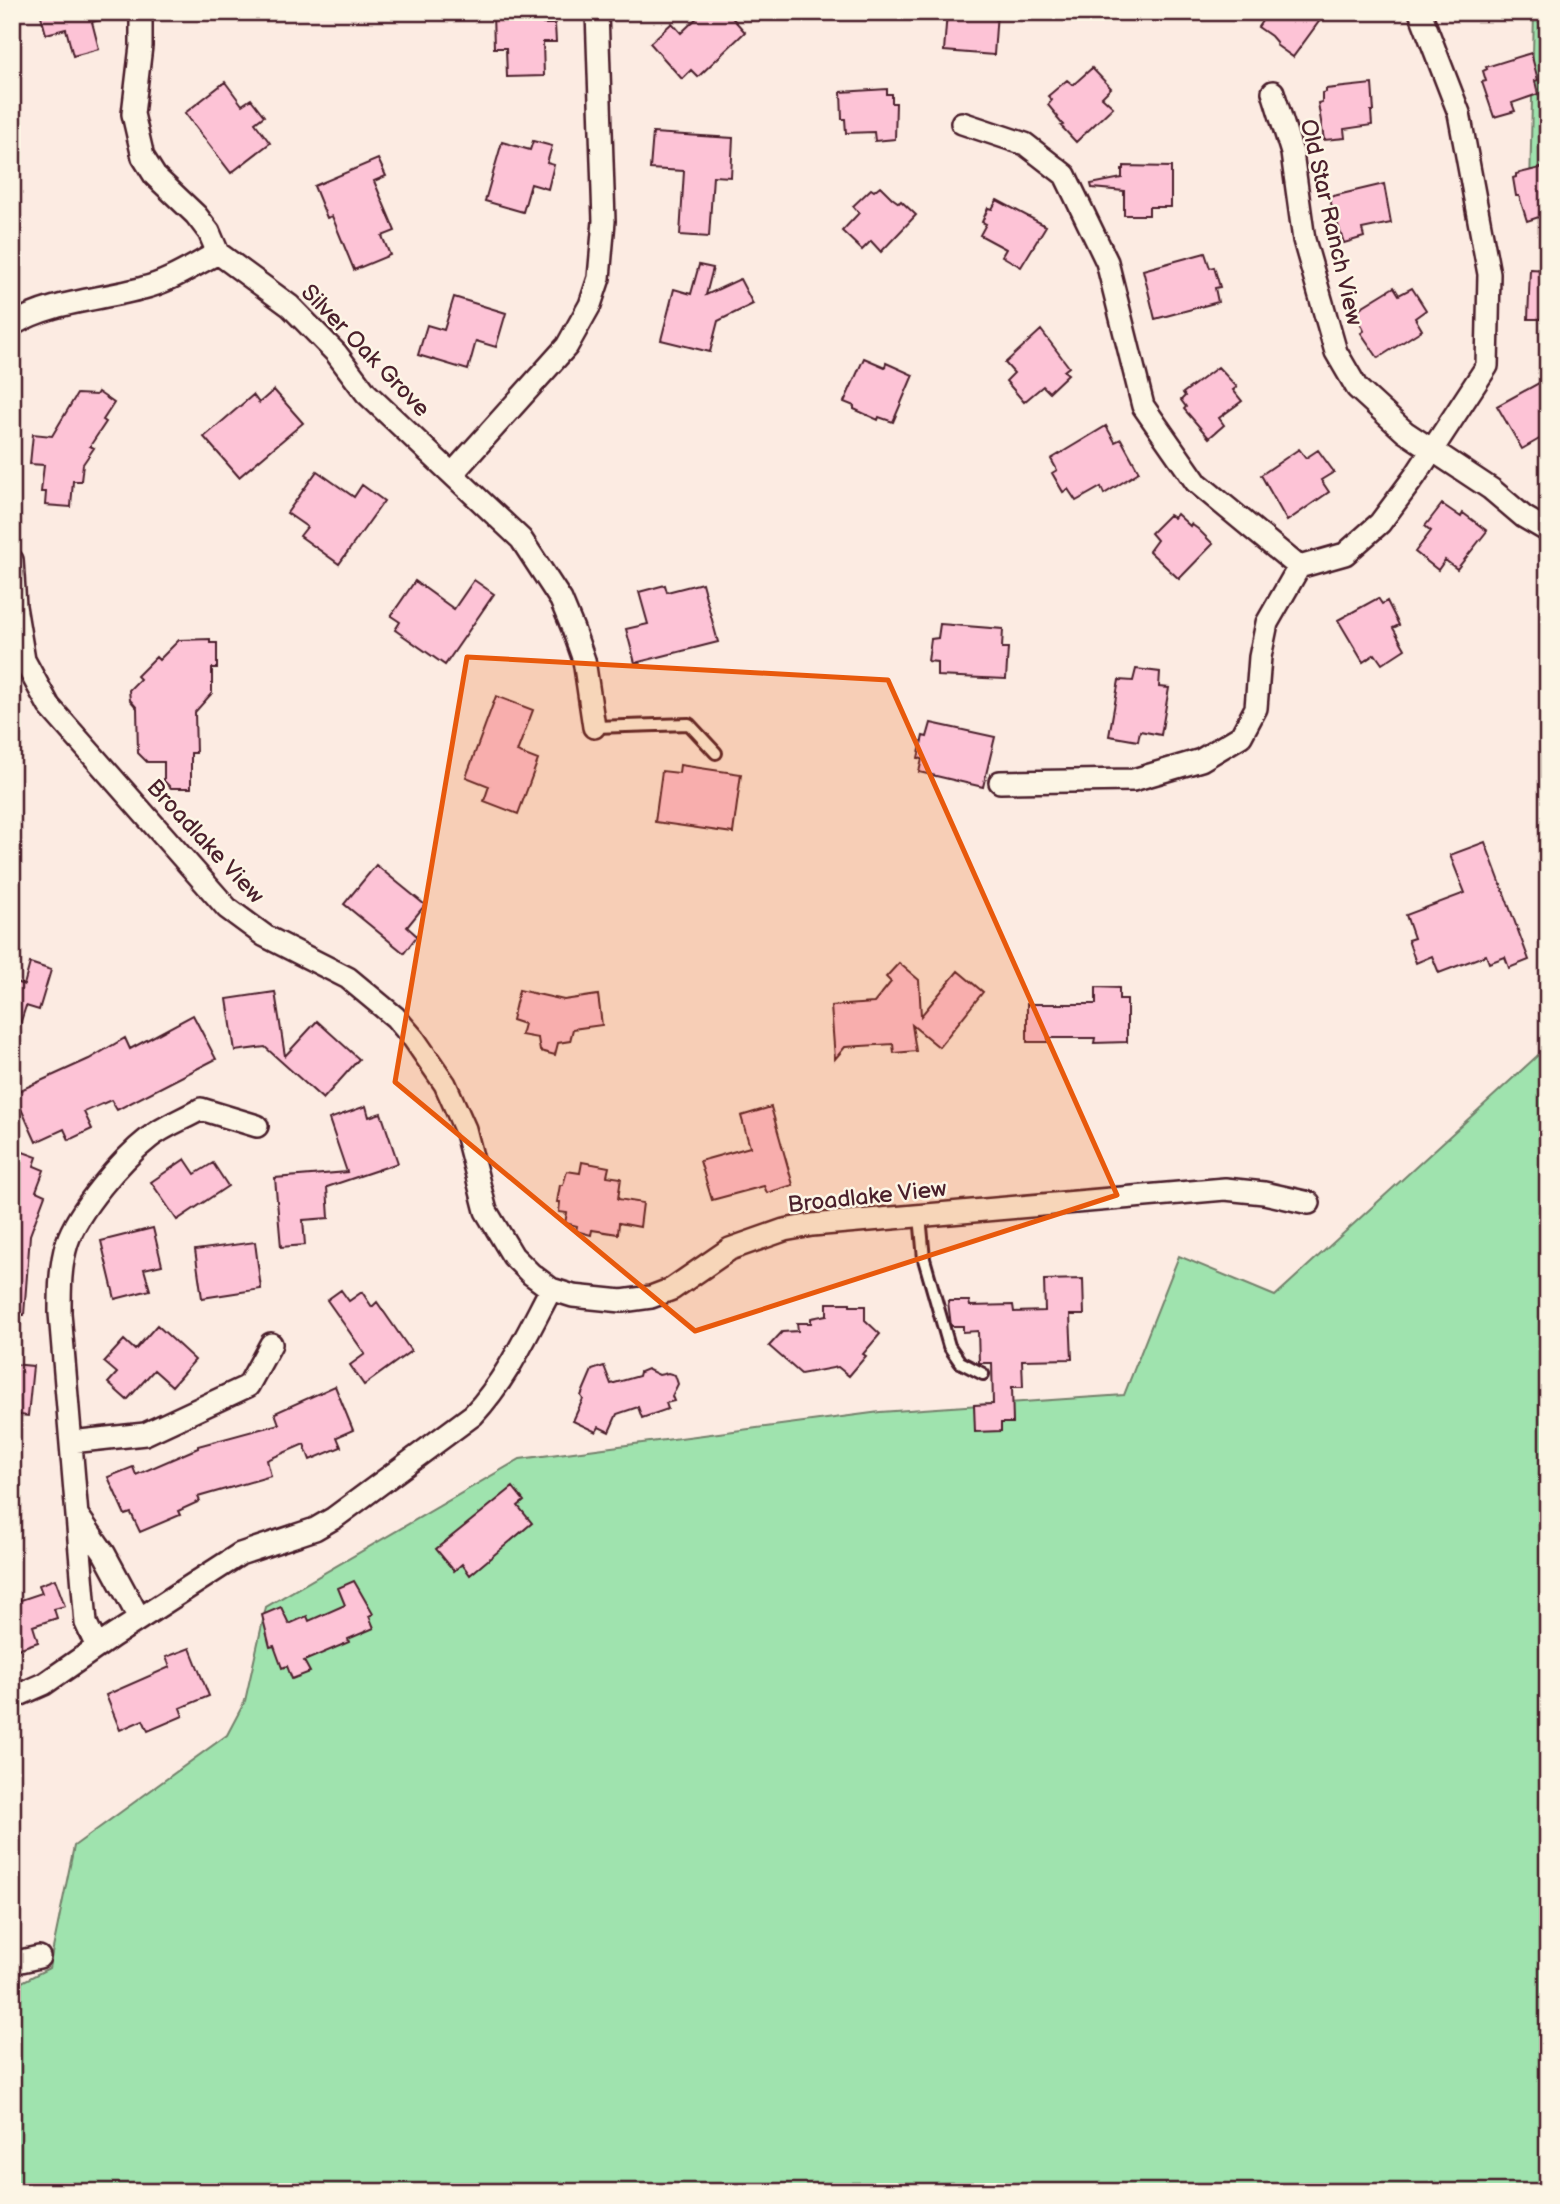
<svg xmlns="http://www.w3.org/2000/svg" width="1560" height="2204" font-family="'Balsamiq Sans',sans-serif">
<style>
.green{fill:#9fe3ae;stroke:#74816c;stroke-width:2}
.building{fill:#fdc3d6;stroke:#4a1f2b;stroke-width:2}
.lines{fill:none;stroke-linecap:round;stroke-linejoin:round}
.lane-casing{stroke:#4a1f2b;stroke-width:16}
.street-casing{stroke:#4a1f2b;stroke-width:26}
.lane{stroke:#fcf5e5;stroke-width:10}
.street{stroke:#fcf5e5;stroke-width:21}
.marked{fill:#e8590c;fill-opacity:0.2;stroke:#e8590c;stroke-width:5;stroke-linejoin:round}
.labels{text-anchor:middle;stroke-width:5;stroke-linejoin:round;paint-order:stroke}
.street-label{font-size:23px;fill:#4a1f2b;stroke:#fcf5e5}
</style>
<rect width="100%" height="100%" fill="#fcebe2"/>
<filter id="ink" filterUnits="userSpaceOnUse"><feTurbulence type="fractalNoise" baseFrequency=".0143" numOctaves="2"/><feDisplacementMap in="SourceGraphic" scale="14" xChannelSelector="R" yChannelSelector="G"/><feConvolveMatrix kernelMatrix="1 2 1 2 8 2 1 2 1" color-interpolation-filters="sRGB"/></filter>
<g filter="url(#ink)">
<!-- green -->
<path class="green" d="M1534,12H1548V222L1530,189Z
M1548,1046V2192H12V1987L49,1968L74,1846L227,1735L245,1701L266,1607L520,1459L880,1412L1124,1395L1179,1256L1275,1296Z"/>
<!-- building -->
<path class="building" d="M40,12H108V18L92,22L99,49L73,56L66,29L46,34Z
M493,12H542L543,24H555L556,42H543L544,76L507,77L506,48H494Z
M703,12H727L745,32L698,77L691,70L682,79L650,43L672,23L681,33Z
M947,12H997L994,55L944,51Z
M1251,12H1326L1293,57L1276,45L1277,43L1271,36L1258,27L1262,21Z
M1531,53L1538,80L1535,81L1538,94L1512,103L1515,111L1494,117L1482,82L1486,81L1483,71L1487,69L1486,67Z
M1092,68L1111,88L1102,97L1113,107L1076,142L1061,126L1063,125L1057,118L1058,117L1048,105L1052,100L1048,96L1067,80L1073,85Z
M225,82L242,105L251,99L264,116L255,123L270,143L231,173L185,113Z
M1372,84L1374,111H1371L1372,125L1344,129L1345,138L1324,140L1318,103L1322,102V93L1326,92V89Z
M887,89V94H892V103H896L895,139L875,141L874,132L846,133L845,119H842L841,92Z
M653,133L733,138L731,177L713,176L709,237L680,235L684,171L650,169Z
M533,141L552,146L547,163L554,165L548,189L531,184L523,212L485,201L502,142L530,150Z
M378,159L386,176L374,181L395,231L382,236L390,255L354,270L332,216L327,218L314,186Z
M1124,166L1171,167V207H1149V215H1124V191L1092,188L1091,184L1122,178V169H1124Z
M1548,166V206L1544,207L1545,215L1527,221L1519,196H1516L1513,178L1516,177V174Z
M1384,184L1391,223L1362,229L1364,237L1344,243L1329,197Z
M880,186L892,198L899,203L901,201L916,215L881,252L871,241L862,250L842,231L859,213L853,206L871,189L874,191Z
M997,200L1046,226L1021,267L1002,256L1006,249L980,235L986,224L982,222L988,208L992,209Z
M1205,253L1210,268L1214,267L1220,287L1215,288L1218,302L1155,319L1143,270Z
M699,265L713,268L706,295L740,279L753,304L718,321L710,352L661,340L674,289L691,294Z
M1530,269L1548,270V319H1528Z
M1394,287L1399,295L1412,288L1426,310L1415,318L1422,330L1378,358L1361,333L1364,331L1355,311Z
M454,297L506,313L496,347L476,341L468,370L418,355L427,325L444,330Z
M1041,330L1069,367L1064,371L1068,374L1049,392L1043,386L1024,402L1006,381L1014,373L1005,363Z
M864,358L885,367L886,363L913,375L893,422L879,417L878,420L854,409V406L844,402Z
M1218,367L1237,387L1233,390L1242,401L1219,418L1224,425L1209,438L1184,409L1186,407L1181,400L1185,396L1183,393Z
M1548,378V434L1522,449L1497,406Z
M274,390L303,423L239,477L204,437L253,395L259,403Z
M98,392L114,403L103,420L106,422L90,446L94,448L83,464L81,481H73L71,507L45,505L46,492H41L44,465L30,464L33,434L52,436L77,394L96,395Z
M1106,426L1115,442L1121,439L1139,472L1104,494L1101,487L1076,501L1068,489L1063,492L1052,473L1057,470L1051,459Z
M1299,449L1306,458L1318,450L1334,472L1321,480L1329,492L1287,521L1261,475Z
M317,471L354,497L362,485L384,501L339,564L300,536L307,527L287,513Z
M1442,504L1461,517L1463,513L1487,531L1457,569L1445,560L1438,570L1415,552L1431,531L1425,526Z
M1177,514L1190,526L1191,524L1198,529L1213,544L1179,579L1149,551L1157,540L1151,533L1169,515L1174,518Z
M474,580L494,594L445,665L395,630L400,622L391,616L415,581L454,609Z
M702,583L718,642L635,663L626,629L648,624L639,592L665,585L667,592Z
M1378,598L1382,604L1387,601L1399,625L1393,628L1405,649L1382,664L1375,654L1363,662L1338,620Z
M940,624L1003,629L1002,648H1008L1006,679L937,676V662L928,661L931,639L938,638Z
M210,639V643H217V668H212V693L195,712L196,753H191V788H171L164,781V762H147L138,753L137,708L130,700L129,690L140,679L137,676L156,657L159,660L179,640Z
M1136,669L1160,672L1159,687L1169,688L1161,735L1140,731L1138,741L1109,736L1119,680L1133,681Z
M496,696L533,710L517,752L538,760L518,814L484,801L489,786L466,777Z
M931,723L995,737L983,787L919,772L922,759L918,758L923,736L927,737Z
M680,765L741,774L733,833L655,822L662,771L679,773Z
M1485,842L1529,960L1509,968L1505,957L1489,963L1486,955L1439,973L1432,956L1416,963L1408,940L1414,938L1406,915L1465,893L1450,855Z
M376,865L425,905L407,927L417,936L404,953L344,904Z
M30,963L51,970L39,1010L26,1006L16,1036H12V981L24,985Z
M899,963L919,980L921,1016L958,971L983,992L939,1047L912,1025L916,1051L894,1053L893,1044L845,1047L835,1059L831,1006L874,1003L891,982L886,977Z
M1096,987L1119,988V999H1127V1042L1094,1043L1095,1038H1048V1042H1027V1004H1096Z
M519,990L564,1000L598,995L602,1025L573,1029L570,1041L558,1043L555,1055L540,1051L538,1038L521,1035L524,1024L512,1020Z
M275,992L285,1056L317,1021L359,1059L323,1099L265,1047L235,1051L227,999Z
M193,1015L216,1059L117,1110L111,1100L84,1112L92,1129L69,1140L64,1129L36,1142L14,1093L89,1059L125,1038L130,1049Z
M366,1106L369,1117L381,1113L398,1163L327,1187L329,1218L303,1220L305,1245L281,1247L275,1178L347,1172L329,1119Z
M771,1107L793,1185L767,1193L764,1186L712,1200L700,1161L750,1147L741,1116Z
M12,1148L37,1157L34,1166L44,1170L36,1191L45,1195L30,1235L24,1315H12Z
M185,1159L195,1174L213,1163L228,1186L177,1220L151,1182Z
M582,1162L609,1167L607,1176L621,1178L618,1199L643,1203L640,1227L619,1223L618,1234L592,1230L591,1235L576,1231L577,1226L565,1223L567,1213L559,1212L560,1202H557L560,1185H563L567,1171L580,1173Z
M153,1228L162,1265L144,1269L150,1290L115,1299L101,1241Z
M255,1242L261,1289L202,1298L195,1250Z
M1083,1279L1084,1315H1070L1072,1359L1022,1360L1023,1387H1012L1013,1423H1001V1431L975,1432L974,1405L993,1404L992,1363H979L978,1331L963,1332V1326H951L948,1301H969L970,1306L1013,1305L1014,1312L1045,1311L1044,1280Z
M341,1290L349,1301L362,1292L372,1307L377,1302L411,1351L364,1385L350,1365L365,1354L327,1300Z
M827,1303H850V1306H865V1320L880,1334L863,1354L866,1356L849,1376L838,1367L801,1374L769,1346L782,1332L798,1331L797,1323H811V1318L827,1315Z
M157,1325L195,1360L172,1386L154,1370L127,1400L108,1383L117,1373L104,1362L124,1340L135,1350Z
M12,1364L33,1366L28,1416L12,1414Z
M604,1366L611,1384L639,1376L640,1372L647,1369L659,1375L668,1373L675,1375L678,1384L672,1396L674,1401L666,1403L668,1409L642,1418L638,1407L617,1414L609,1432L599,1427L596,1432L573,1421L583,1399L581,1396L592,1370Z
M335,1386L353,1430L337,1437L341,1447L310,1460L304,1444L267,1460L271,1476L198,1497L200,1501L178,1511L180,1515L140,1532L131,1513L125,1515L108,1477L133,1467L136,1475L198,1448V1446L279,1424L275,1413Z
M513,1487L524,1501L518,1506L532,1523L470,1575L462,1564L454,1571L436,1549Z
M55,1579L65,1606L54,1609L57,1618L33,1626L38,1642L12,1651V1603L42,1593L39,1585Z
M354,1581L373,1614L369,1616L374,1628L348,1639L349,1642L304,1661L310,1672L292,1679L287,1666L282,1668L274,1646L270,1647L262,1615L281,1607L289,1624L307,1616L309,1621L345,1605L338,1588Z
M190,1648L209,1696L180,1708L183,1716L148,1731L143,1720L120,1730L106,1695L170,1667L166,1657Z"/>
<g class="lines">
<defs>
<path id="lane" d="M594,727L689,724L716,753
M920,1216L924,1259L949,1346L960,1362L983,1374"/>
<path id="street" d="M141,12V46L133,114L143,157L155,176L196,215L209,232L218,253L290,306L336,353L366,393L521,539L561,600L573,629L584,660L594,727
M1273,92L1292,153L1304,240L1336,352L1357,388L1405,432L1491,489L1524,517L1548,531
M962,123L1025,144L1065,175L1107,262L1143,406L1196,482L1299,567L1345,554L1380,523L1415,476L1487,366L1489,274L1459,113L1420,12
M12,325C51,301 100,300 143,288C169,282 194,265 218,253
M453,473L567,346L590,305L599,278L604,221L597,12
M12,560L15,606L24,660L49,706L227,908L265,936L348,978L395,1017L414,1039L445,1084L465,1129L486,1211L513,1256L531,1274L551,1289L573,1296L622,1301L651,1297L672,1289L730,1249L784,1230L812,1225L1225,1189L1264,1193L1309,1203
M1000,782L1133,780L1201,760L1241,736L1256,708L1260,657L1267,623L1299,567
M71,1442L145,1434L248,1386L271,1344
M78,1516L104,1553L139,1618
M97,1647L86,1623L60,1313C60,1290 60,1265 67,1243C78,1210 121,1160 149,1138C164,1126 184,1119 201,1109L257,1126
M12,1698L44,1684L113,1636L240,1554L315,1529L334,1518L473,1415C507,1379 528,1332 551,1289
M12,1963L39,1957"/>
</defs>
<!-- lane casing -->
<use href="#lane" class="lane-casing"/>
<!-- street casing -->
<use href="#street" class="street-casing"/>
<!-- lane -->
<use href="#lane" class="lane"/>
<!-- street -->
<use href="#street" class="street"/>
</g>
</g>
<!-- marked area -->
<path class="marked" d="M467,657L888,680L1117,1195L695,1331L395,1082Z"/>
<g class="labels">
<!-- street labels -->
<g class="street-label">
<text transform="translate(1332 222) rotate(77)" y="8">Old Star Ranch View</text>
<text transform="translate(366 350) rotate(46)" y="8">Silver Oak Grove</text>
<text transform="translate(206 841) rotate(47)" y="8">Broadlake View</text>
<text transform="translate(867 1196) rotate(-6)" y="8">Broadlake View</text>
</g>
</g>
<!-- margin -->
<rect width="1560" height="2204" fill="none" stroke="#fcf5e5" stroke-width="42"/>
<rect x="21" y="21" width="1518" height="2162" fill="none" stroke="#4a1f2b" stroke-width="2.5" filter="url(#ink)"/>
</svg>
